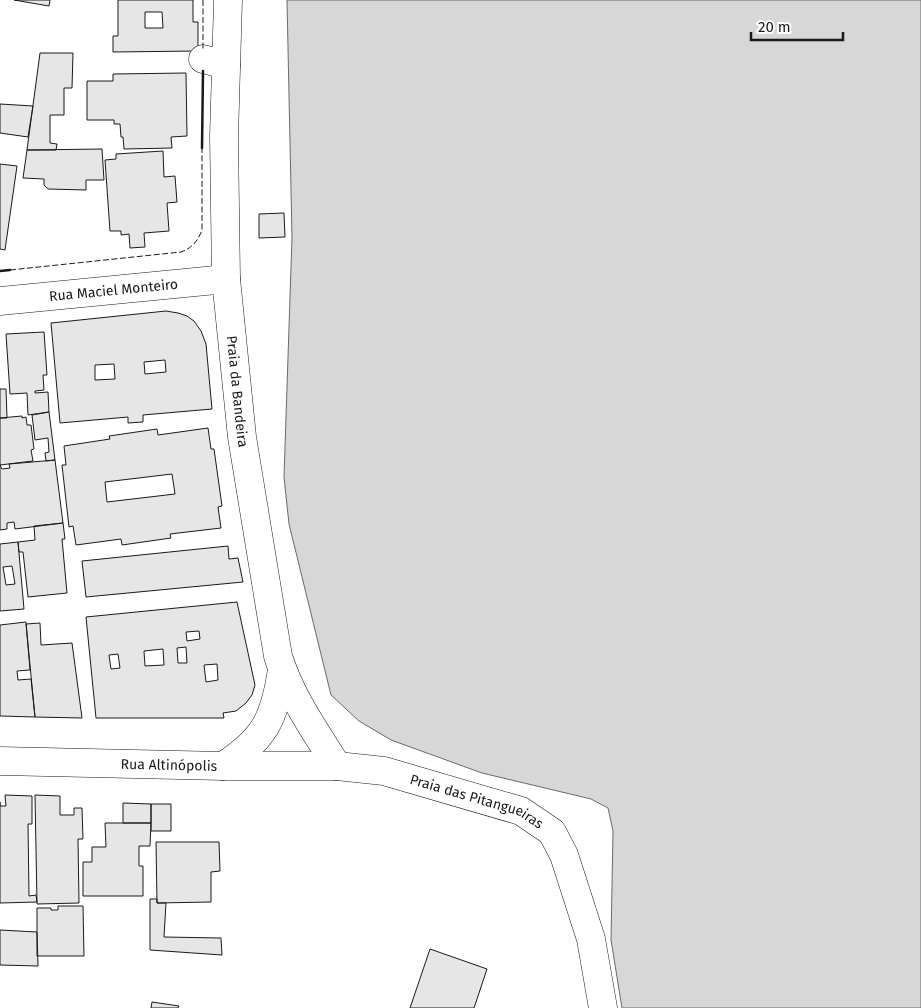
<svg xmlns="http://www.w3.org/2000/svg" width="921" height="1008" font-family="'Fira Sans',sans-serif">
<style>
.water{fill:#d7d7d7;stroke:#6a6a6a}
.building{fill:#e6e6e6;stroke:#1a1a1a;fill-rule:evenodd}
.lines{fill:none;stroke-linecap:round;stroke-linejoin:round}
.minor-casing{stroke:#1a1a1a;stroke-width:29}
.major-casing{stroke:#1a1a1a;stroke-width:29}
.minor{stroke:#fff;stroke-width:28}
.major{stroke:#fff;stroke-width:28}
.fence{stroke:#1a1a1a;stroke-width:1;stroke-dasharray:6 2.5;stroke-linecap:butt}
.wall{stroke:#1a1a1a;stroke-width:2.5}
.labels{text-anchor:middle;stroke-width:4;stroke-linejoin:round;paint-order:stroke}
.street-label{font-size:14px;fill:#1a1a1a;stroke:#fff}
</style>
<rect width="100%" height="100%" fill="#fff"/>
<!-- water -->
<path class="water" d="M287,0H921V1008H622L611,940L613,831L608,808L591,799L482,773L391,740L359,721L331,695L289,524L284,477L292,238Z"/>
<!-- building -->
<path class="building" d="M14,0H50L49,6Z
M118,0H193V22H198V51L113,52V36H118ZM145,12H162L163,28H145Z
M40,53H73L72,88H64V115H50V143L57,144L56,150H27Z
M186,73L187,136L171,137L172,148L124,149L123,137H121L120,124H114V120H87V81H113V74Z
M0,104L33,106L28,137L0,133Z
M102,149L104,180H86V190L48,189L44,185V179L23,178L27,150Z
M163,151L164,177L175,176L177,202L167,203L169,231L144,233L145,247L130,248L129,234L121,235V231H110L105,160L116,159V154Z
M0,164L17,166L5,250L0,249Z
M284,213L285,237L259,238V214Z
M166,311L178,313L187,316L194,321L201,331L206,344L212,409L143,415V422L128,423V417L60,423L51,323ZM165,360L166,372L145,374L144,362ZM114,364L115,379L95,380V365Z
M44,332L47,375H43L44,390L35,391V393L48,392L49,412L28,415L27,393L10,394L6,334Z
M0,389H6L7,418H0Z
M49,412L55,460L46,461L45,453L49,452L48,438L35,440L32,415Z
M22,416V418L26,417L27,425H31L34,449L31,450L33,461L0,465V418Z
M208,428L211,449H214L222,506L218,507L221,528L170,534L171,538L122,545L121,539L76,545L73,526L69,527L62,465H66L64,446L110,439L109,436L157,429L158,435ZM172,474L175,494L107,502L105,482Z
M55,460L63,523L15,529L14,522L7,523V529L0,530V465L2,469L10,468L9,464Z
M63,523L65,539H62L67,593L28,597L23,552H19L18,542L35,540L34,526Z
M18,542L24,609L0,611V544ZM12,566L15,584L6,585L3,567Z
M228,546L229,559L238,558L243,582L86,597L82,561Z
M237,602L255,685L252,695L246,703L236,711L223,713L224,718H96L86,617ZM199,631L200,639L187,641L186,632ZM186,647L187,663H178L177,648ZM163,649L164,665L145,666L144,651ZM118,654L120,668L111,669L109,655ZM217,664L218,680L206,682L204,665Z
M26,622L30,670L17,671L18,680L31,679L35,717L0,716V625Z
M40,623L41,645L72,643L82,718L35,717L26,624Z
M5,795L32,796V824H28L29,896L36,895L37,902L0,903V802V806H6Z
M35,795L60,796V815H74V808H82L83,839H78L79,903L37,904Z
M123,803L151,804V823H123Z
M151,804H171V831H151Z
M105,823H151L150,846H139V866H143V896H83V862H92V847H106Z
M156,842H219L220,871L211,872V902L157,903Z
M150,899H157V903H166L164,937L221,938L222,955L150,950Z
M58,906H83L84,956H37V908H51V910H58Z
M0,930L37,932L38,966L0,965Z
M430,949L487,969L474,1008H410Z
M152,1002L179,1006L178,1008H151Z"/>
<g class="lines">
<defs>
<g id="minor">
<path d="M203,59L226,65"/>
<path id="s1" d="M0,301L226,279"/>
</g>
<g id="major">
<path id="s2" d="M228,0L224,137L226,279L242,437L278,656C290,696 315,731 337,766"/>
<path id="s3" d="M0,761L223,766H337L384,771L521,811L552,832L564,855L591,939L603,1008"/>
<path d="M223,766C265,739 275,718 282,669"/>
</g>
</defs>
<!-- minor casing -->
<use href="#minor" class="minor-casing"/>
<!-- major casing -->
<use href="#major" class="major-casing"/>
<!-- minor -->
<use href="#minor" class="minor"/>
<!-- major -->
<use href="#major" class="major"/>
<!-- fence -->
<path class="fence" d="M203,0V50
M10,270L181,252C192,248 198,241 202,230V148"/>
<!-- wall -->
<path class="wall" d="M202,148L203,71
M0,271L10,270"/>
</g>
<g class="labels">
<!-- street labels -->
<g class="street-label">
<text dy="5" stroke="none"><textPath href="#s1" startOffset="114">Rua Maciel Monteiro</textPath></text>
<text dy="5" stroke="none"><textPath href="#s2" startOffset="392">Praia da Bandeira</textPath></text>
<text dy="5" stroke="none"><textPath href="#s3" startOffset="169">Rua Altinópolis</textPath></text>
<text dy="5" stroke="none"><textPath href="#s3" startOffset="482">Praia das Pitangueiras</textPath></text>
</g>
</g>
<!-- scale -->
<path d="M751 32v8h92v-8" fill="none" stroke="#1a1a1a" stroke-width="2.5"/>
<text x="758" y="32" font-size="15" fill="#1a1a1a" stroke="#ffffff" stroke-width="4" paint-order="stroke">20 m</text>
</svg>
